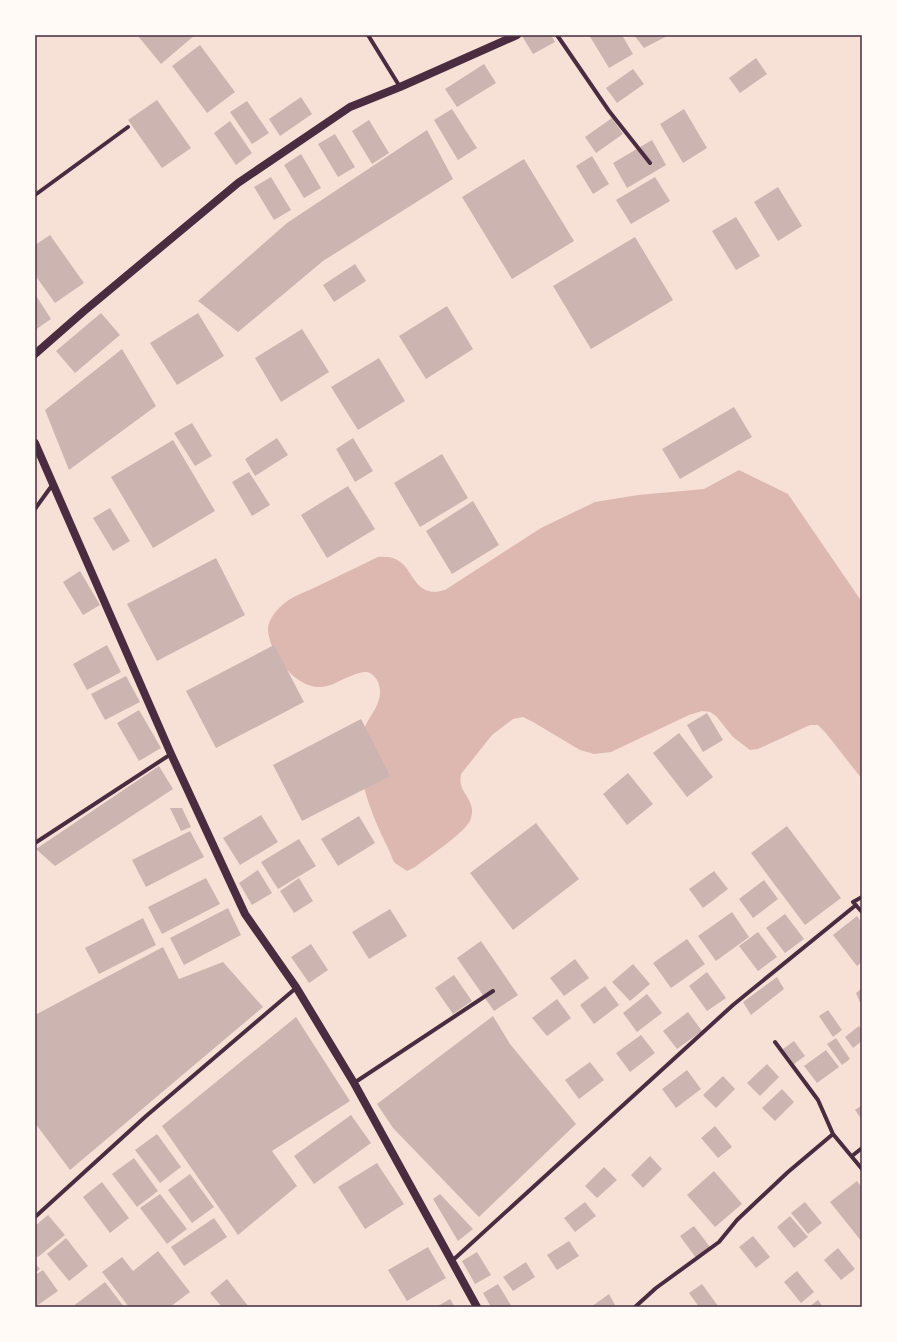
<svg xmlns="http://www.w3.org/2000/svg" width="897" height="1342" font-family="'DejaVu Sans',sans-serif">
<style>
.water{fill:#dcb8b0}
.building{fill:#ccb4b1}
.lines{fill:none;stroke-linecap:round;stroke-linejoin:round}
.minor{stroke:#4a2c40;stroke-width:4}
.secondary{stroke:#4a2c40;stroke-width:8}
.neatline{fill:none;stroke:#4a2c40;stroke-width:1.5}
</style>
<rect width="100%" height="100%" fill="#f7e1d7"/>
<!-- water -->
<path class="water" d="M739,470L788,494L862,602V779L825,732L818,725H810L758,749L750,750L733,737L716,716L710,712L702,711L689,715L611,752L594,754L580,750L533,722L523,717L513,719L492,735L461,774C458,790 467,792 471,805C473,810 472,816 470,821C463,834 428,857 415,867L407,871C403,868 397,865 394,862C392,858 390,852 388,848C375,822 361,788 359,759C359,752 362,736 364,729C370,714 384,702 379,685C378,680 373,673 367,672C356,671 338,683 327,686C299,694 269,655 268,629C268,619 278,608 286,602C295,595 308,591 318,586C338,576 358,567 378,557C412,553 408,586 429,591C435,593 440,591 445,590L541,528L595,502L638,495L704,489Z"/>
<!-- building -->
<path class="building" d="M140,35H195L161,64L138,36Z
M525,35H551L555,42L533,54L522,36Z
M589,35H622L633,54L609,68Z
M634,35H669L644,48Z
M200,45L235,92L207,113L172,66Z
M756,58L767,74L740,93L729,78Z
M484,64L496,83L457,107L445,89Z
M633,69L644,84L617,103L606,88Z
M301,97L312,114L280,136L269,119Z
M157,100L191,148L162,168L128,120Z
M247,101L269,133L252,144L230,112Z
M452,109L477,148L458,160L434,120Z
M684,109L707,148L683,163L660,124Z
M612,118L623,134L596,153L585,137Z
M369,120L389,153L372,164L352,131Z
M230,121L252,153L236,165L214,133Z
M427,130L453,179L323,261L238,332L198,301L287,223Z
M335,134L355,167L338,177L318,144Z
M652,140L666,165L627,188L613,163Z
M301,154L321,188L304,198L284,165Z
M592,156L609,184L593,194L576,166Z
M524,159L574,241L512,279L462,197Z
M271,177L291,210L274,220L254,187Z
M655,177L670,201L631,224L616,200Z
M778,187L802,226L778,241L754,202Z
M736,217L760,256L736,270L712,231Z
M50,235L84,283L55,303L35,275V245Z
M635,237L673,300L591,349L553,286Z
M355,264L366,281L334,302L323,285Z
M35,294L51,319L35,330Z
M447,306L473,349L426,379L399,336Z
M101,313L120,335L75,373L56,351Z
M198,313L224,356L177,385L150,343Z
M302,329L329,372L281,402L255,358Z
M122,349L156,406L69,470L45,410Z
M379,358L405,401L358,430L331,387Z
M734,407L752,437L680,479L662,449Z
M192,423L212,456L195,466L174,433Z
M277,438L288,455L255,476L245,459Z
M353,438L373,471L355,482L336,449Z
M173,440L215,511L153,548L111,477Z
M442,454L468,498L420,527L394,483Z
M249,472L270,505L252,516L232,482Z
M348,486L375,529L327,558L301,515Z
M473,501L499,545L452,574L426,531Z
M110,508L130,541L113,551L93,518Z
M216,558L245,615L157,661L127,604Z
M80,571L100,605L83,615L63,582Z
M107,645L121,672L87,690L73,664Z
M274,645L304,702L216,748L186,691Z
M126,676L140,702L105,720L91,694Z
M139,710L161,748L139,761L117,723Z
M707,713L723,740L703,752L687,725Z
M361,719L390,776L302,821L273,765Z
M679,733L713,777L687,797L653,753Z
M159,766L173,789L55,866L36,849Z
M628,773L653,804L627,825L603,794Z
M170,808H182L191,827L181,831Z
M261,815L278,842L240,865L223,838Z
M359,816L375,843L338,866L321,839Z
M536,823L579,879L513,930L470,873Z
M787,826L841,898L805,925L751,853Z
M190,831L204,857L146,887L132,860Z
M299,839L316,866L278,889L261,862Z
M258,870L272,893L252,905L239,883Z
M714,871L728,889L703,908L689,889Z
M206,878L220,904L162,934L148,907Z
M299,878L313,901L294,913L280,891Z
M764,880L778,899L753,918L739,899Z
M228,908L241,935L184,965L170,938Z
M390,909L407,936L369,959L352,932Z
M732,912L749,937L716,961L698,936Z
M785,914L804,939L785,953L766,928Z
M857,916L862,923V962L857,966L833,935Z
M143,918L156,945L99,974L85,948Z
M758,932L777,957L758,971L739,946Z
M687,939L705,964L671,988L653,963Z
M481,941L518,995L494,1011L457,958Z
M311,944L328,970L309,983L291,957Z
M163,947L179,979L223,962L263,1007L70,1170L35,1123V1015Z
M575,959L589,978L564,996L550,978Z
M633,964L650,984L630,1001L612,982Z
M707,972L726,998L707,1011L689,986Z
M454,975L472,1001L453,1014L435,988Z
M777,977L784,989L751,1015L743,1002Z
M605,986L619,1005L594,1024L580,1005Z
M862,988V1007L856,993Z
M647,994L662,1013L637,1032L623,1013Z
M557,999L571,1018L547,1036L532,1018Z
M828,1010L842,1030L833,1037L819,1016Z
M688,1012L702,1031L677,1049L663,1031Z
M493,1016L510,1044L576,1124L479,1217L393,1128L377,1104Z
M296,1017L350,1101L272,1151L297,1186L238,1235L162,1126Z
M859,1026L862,1030V1041L853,1048L845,1037Z
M641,1035L655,1053L630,1072L616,1053Z
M836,1038L850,1059L842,1065L827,1044Z
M794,1041L805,1056L794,1064L783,1049Z
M826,1050L839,1067L817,1083L804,1066Z
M590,1062L604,1080L579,1099L565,1080Z
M767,1064L779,1077L760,1096L747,1083Z
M687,1070L701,1089L676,1108L662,1089Z
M723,1076L735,1089L716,1108L703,1095Z
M782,1089L794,1102L775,1121L762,1108Z
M862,1105V1120L855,1110Z
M351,1115L371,1143L314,1184L294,1156Z
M715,1126L732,1147L718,1158L701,1138Z
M157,1134L181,1167L160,1183L135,1150Z
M650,1156L662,1169L643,1188L631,1175Z
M134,1158L158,1191L137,1207L112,1174Z
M377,1163L404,1204L365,1229L338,1187Z
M604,1167L617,1180L597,1198L585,1186Z
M714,1171L742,1204L715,1227L687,1195Z
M190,1174L214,1207L192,1223L168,1190Z
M857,1181L862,1188V1242L830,1202Z
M102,1182L129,1218L110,1233L83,1197Z
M160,1194L187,1229L167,1244L140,1208Z
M440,1194L473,1229L458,1241L433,1199Z
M585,1202L596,1216L575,1232L564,1218Z
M805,1202L822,1223L808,1234L791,1213Z
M48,1215L65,1235L38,1257L35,1254V1226Z
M790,1216L808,1237L794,1248L777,1227Z
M214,1218L227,1237L184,1266L171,1247Z
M694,1226L710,1247L696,1258L680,1236Z
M753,1236L770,1257L756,1268L739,1247Z
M66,1238L88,1266L69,1281L47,1254Z
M569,1241L579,1256L557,1270L547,1255Z
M428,1247L446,1278L407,1301L388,1270Z
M838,1248L855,1269L841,1280L824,1260Z
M158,1251L190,1292L170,1307H129L102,1272L122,1257L133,1271Z
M477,1252L491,1275L475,1284L462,1261Z
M526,1262L535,1277L513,1291L503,1277Z
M35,1263L40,1269L35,1273Z
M43,1270L58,1291L35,1307V1275Z
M797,1271L814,1292L801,1303L784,1282Z
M227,1279L248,1306L247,1307H222L210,1293Z
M105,1282L124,1307H72Z
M498,1284L512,1307H491L483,1293Z
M702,1284L718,1306L717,1307H699L689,1293Z
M609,1294L616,1307H591Z
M450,1299L455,1307H436Z
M818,1300L823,1307H809Z"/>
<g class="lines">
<!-- minor -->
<path class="minor" d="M368,35L400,87
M557,35L609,111L650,163
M35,195L128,127
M35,509L53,484
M35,843L171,754
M862,897L853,902L862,912
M775,1042L818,1100L833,1134L862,1169
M354,1083L493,991
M852,1156L862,1148
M35,1217L145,1117L296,988
M452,1261L733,1005L856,905
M635,1307L656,1288L719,1242L737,1220L788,1172L833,1134"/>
<!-- secondary -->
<path class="secondary" d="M35,354L83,312L238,183L350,107L400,87L517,35
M35,443L171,754L245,914L296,987L354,1083L477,1307"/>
</g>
<!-- border -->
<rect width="897" height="1342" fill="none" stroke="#fffaf5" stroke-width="72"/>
<rect x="36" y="36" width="825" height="1270" class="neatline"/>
</svg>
